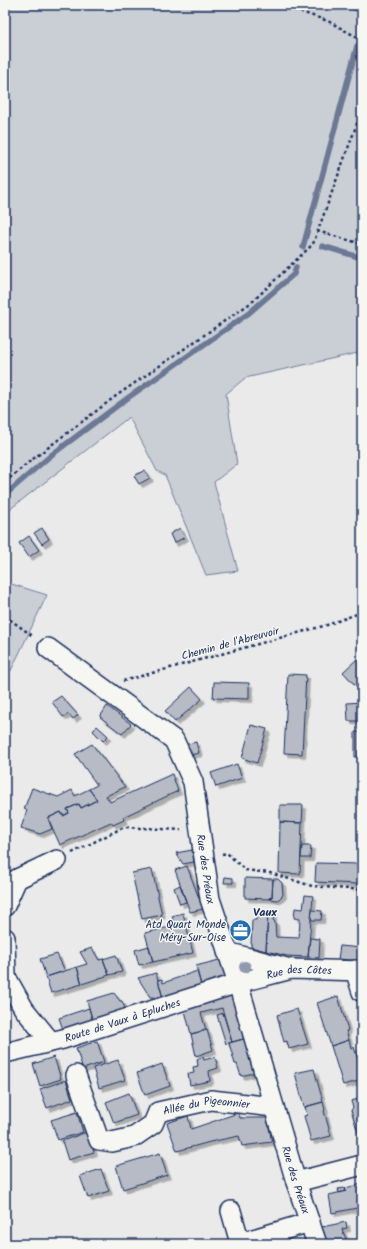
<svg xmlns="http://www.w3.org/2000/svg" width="367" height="1249" font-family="Kalam,sans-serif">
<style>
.green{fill:#caced5;stroke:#727e9a}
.water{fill:#a2aaba;stroke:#6c7995}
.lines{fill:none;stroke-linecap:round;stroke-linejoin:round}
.stream{stroke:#6c7995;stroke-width:5.5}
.building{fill:#b6bbc6;stroke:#1b2f5e;filter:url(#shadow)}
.minor-casing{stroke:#1b2f5e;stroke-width:22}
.path{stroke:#1b2f5e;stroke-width:2.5;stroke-dasharray:3 3;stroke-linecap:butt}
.minor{stroke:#f6f6f2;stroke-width:19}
.tree{fill:#9099ad}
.labels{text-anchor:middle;stroke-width:3;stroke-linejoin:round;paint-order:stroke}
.street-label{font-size:11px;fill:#1b2f5e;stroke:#f6f6f2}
.poi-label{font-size:11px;fill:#1b2f5e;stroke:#f6f6f2;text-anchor:end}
.neighbourhood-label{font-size:12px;font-weight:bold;fill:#1b2f5e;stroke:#f6f6f2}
</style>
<defs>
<filter id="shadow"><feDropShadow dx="3.5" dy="3.5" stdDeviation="0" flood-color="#0004"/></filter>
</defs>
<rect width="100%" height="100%" fill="#e9eae9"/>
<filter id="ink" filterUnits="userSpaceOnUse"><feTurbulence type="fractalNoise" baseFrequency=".025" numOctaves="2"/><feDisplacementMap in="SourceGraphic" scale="8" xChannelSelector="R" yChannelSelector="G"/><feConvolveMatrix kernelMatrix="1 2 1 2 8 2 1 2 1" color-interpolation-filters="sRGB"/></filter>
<g filter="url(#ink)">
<!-- green -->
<path class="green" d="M5,5H348L362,10V352L245,378L226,394L237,464L214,482L238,571L206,575L165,475L157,471L129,417L5,513Z
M5,582L47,595L5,683Z"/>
<!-- water -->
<path class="water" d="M337,5H362V13Z"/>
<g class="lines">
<!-- stream -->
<path class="stream" d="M362,30V28
M322,246L362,258
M303,247L357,46
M5,495L50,456L129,397L249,313L294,274L296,267"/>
</g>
<!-- building -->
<path class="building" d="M145,470L150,478L139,484L134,476Z
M42,528L49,539L42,544L34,533Z
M180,528L185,537L174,543L170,534Z
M29,536L39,550L29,557L19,543Z
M359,638H362V651H359Z
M357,659L362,664V680L356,686L343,672Z
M288,674L306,675L302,754L284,753Z
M214,682L249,683V699L213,698Z
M191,687L202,699L175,722L165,711Z
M61,696L78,715L73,719L69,714L63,717L52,702Z
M362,702V721H348L347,703Z
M107,706L131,724L122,734L100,717Z
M251,725L267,729L257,763L242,758Z
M97,726L108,736L103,741L93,731Z
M355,732H362V757H355Z
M196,742L199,753L186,756L180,746Z
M92,744L125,787L106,796L110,802L172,774L178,791L123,817L124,820L113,825L111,822L60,845L48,818L61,812L63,816L69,813L67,809L79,804L81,808L97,800L89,789L97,785L75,754Z
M237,764L242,778L216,787L211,773Z
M32,788L58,797L72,790L75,796L89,789L97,800L81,808L79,804L67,809L69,813L63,816L61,812L48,818L52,829L40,834L21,828L27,810L24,809Z
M280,805H303L302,823L280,822Z
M280,822L302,823L300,874L279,873Z
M302,846H311L310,858H301Z
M192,850L194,862L183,864L176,853Z
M316,863L360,864L359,884L315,882Z
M187,866L203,909L190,912L175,870Z
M152,869L162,915L142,919L132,873Z
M225,877L233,878V883H224Z
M245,878L273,879L272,897L269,898V899L245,898Z
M273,879H278L282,883L283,895L278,900L269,899V898L272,897Z
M180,885L186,902L180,904L174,888Z
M305,895L313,896L308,957L287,956L266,951L268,912H273V920L275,922L276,937L299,938L300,919L294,918L295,908L303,909Z
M312,910L322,911L321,920H311Z
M257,912H268L266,951L251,947L252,920H256Z
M183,913L193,953L153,962L145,933L174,926L172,916Z
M310,938L320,939L319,958L308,957Z
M149,946L153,962L139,965L135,950Z
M340,946L362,948V961L338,959Z
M92,948L99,960L103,959L109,975L82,984L77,967L87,964L80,952Z
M57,954L65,971L46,977L40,959Z
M116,955L122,972L109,975L103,959Z
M223,959L229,977L201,985L196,966Z
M77,967L82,984L51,993L46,977Z
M197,971L201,985L163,998L158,980L162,979L163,983Z
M156,973L163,998L150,997L138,978Z
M233,990L247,1038L232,1042L222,1008L201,1013L206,1030L191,1034L184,1007Z
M114,993L120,1001H122L126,1011L93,1022L87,1001Z
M338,996L348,1030L346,1031L349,1040L331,1046L317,1003Z
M89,1008L93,1022L64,1032L59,1018Z
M297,1009L308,1044L289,1049L287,1041L284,1042L277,1015Z
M223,1013L232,1042L226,1044L217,1015Z
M207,1030L213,1050L196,1056L191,1034Z
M247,1038L257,1072L241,1076L237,1064H235L229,1043Z
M349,1040L351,1048L354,1047L362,1073V1080L343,1085L331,1046Z
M97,1041L104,1062L83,1069L76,1048Z
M54,1057L61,1079L40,1086L33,1064Z
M203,1057L204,1060L215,1057L218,1068L209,1071L210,1081L190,1085L188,1074L194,1073L193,1067L198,1066L197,1059Z
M118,1060L125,1080L99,1088L93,1068Z
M162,1064L170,1086L145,1095L137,1073Z
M314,1069L323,1102L304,1107L295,1073Z
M66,1080L72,1099L47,1108L40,1089Z
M129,1093L137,1115L114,1123L106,1102Z
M362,1098V1135L359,1136L351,1110L353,1108L351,1101Z
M323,1102L325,1110L324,1111L331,1136L311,1141L304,1116L307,1115L305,1107Z
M77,1112L83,1132L58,1140L51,1120Z
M238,1113L240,1118H267L272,1142L242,1146L239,1136L210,1142L177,1151L167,1123L188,1116L191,1129Z
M87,1132L94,1152L68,1160L62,1141Z
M160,1153L167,1175L123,1189L116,1166Z
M101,1169L109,1191L88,1198L80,1176Z
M362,1184V1207L332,1213L329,1195L346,1191L345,1188Z
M345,1188L346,1191L339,1193L338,1189Z
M346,1222L347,1228L342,1229L348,1244H327L322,1227Z"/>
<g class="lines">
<defs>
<g id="minor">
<path id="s1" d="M48,648L174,740L193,782L210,899L238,983L296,1182L317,1244"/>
<path d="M5,906L17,879L57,860"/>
<path d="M5,938L6,977L24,1009L51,1042"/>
<path d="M227,952L290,969"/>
<path d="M355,970L362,992"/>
<path id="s2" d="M5,1053L63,1039L238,983L291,969L362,971"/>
<path id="s3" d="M76,1075L99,1140L112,1142L134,1137L153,1124L158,1112L211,1100L274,1107"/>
<path d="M296,1182L362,1165"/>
<path d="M231,1211L240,1243L310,1222"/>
</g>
</defs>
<!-- minor casing -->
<use href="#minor" class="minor-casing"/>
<!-- path -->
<path class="path" d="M277,5L292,9L328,21L362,40
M317,231L362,244
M5,482L29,462L116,396L252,302L313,244L362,110
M5,616L34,637
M123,681L327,625L362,612
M72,853L124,827L181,830
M222,854L227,853L245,870L270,873L312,886L362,890"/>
<!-- minor -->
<use href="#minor" class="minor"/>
</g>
<!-- trees -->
<circle class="tree" cx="245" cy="967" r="6"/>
</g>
<!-- icons -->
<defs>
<symbol id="office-disc" viewBox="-11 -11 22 22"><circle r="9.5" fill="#1f6fb2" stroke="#f6f6f2"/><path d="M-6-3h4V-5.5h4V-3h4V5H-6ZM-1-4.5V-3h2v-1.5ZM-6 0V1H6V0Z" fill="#fff"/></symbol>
</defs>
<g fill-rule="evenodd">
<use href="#office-disc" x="228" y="918" width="25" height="25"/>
</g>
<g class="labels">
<!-- street labels -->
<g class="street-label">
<text transform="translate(230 643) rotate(-15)" y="4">Chemin de l'Abreuvoir</text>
<text dy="4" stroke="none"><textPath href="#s1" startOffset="290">Rue des Préaux</textPath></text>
<text dy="4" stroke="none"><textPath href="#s2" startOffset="306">Rue des Côtes</textPath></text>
<text dy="4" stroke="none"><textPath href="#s2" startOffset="122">Route de Vaux à Epluches</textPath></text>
<text dy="4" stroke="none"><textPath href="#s3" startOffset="190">Allée du Pigeonnier</textPath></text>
<text dy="4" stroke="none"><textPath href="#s1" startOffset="614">Rue des Préaux</textPath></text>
</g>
<!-- poi labels -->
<g class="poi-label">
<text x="226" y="928">Atd Quart Monde<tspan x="226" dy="13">Méry-Sur-Oise</tspan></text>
</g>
<!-- neighbourhood labels -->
<g class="neighbourhood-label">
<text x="265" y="916">Vaux</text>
</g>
</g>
<!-- margin -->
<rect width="367" height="1249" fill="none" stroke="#f6f6f2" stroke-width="20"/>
<rect x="10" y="10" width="347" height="1229" fill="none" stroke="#1b2f5e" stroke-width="1.5" filter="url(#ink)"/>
</svg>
